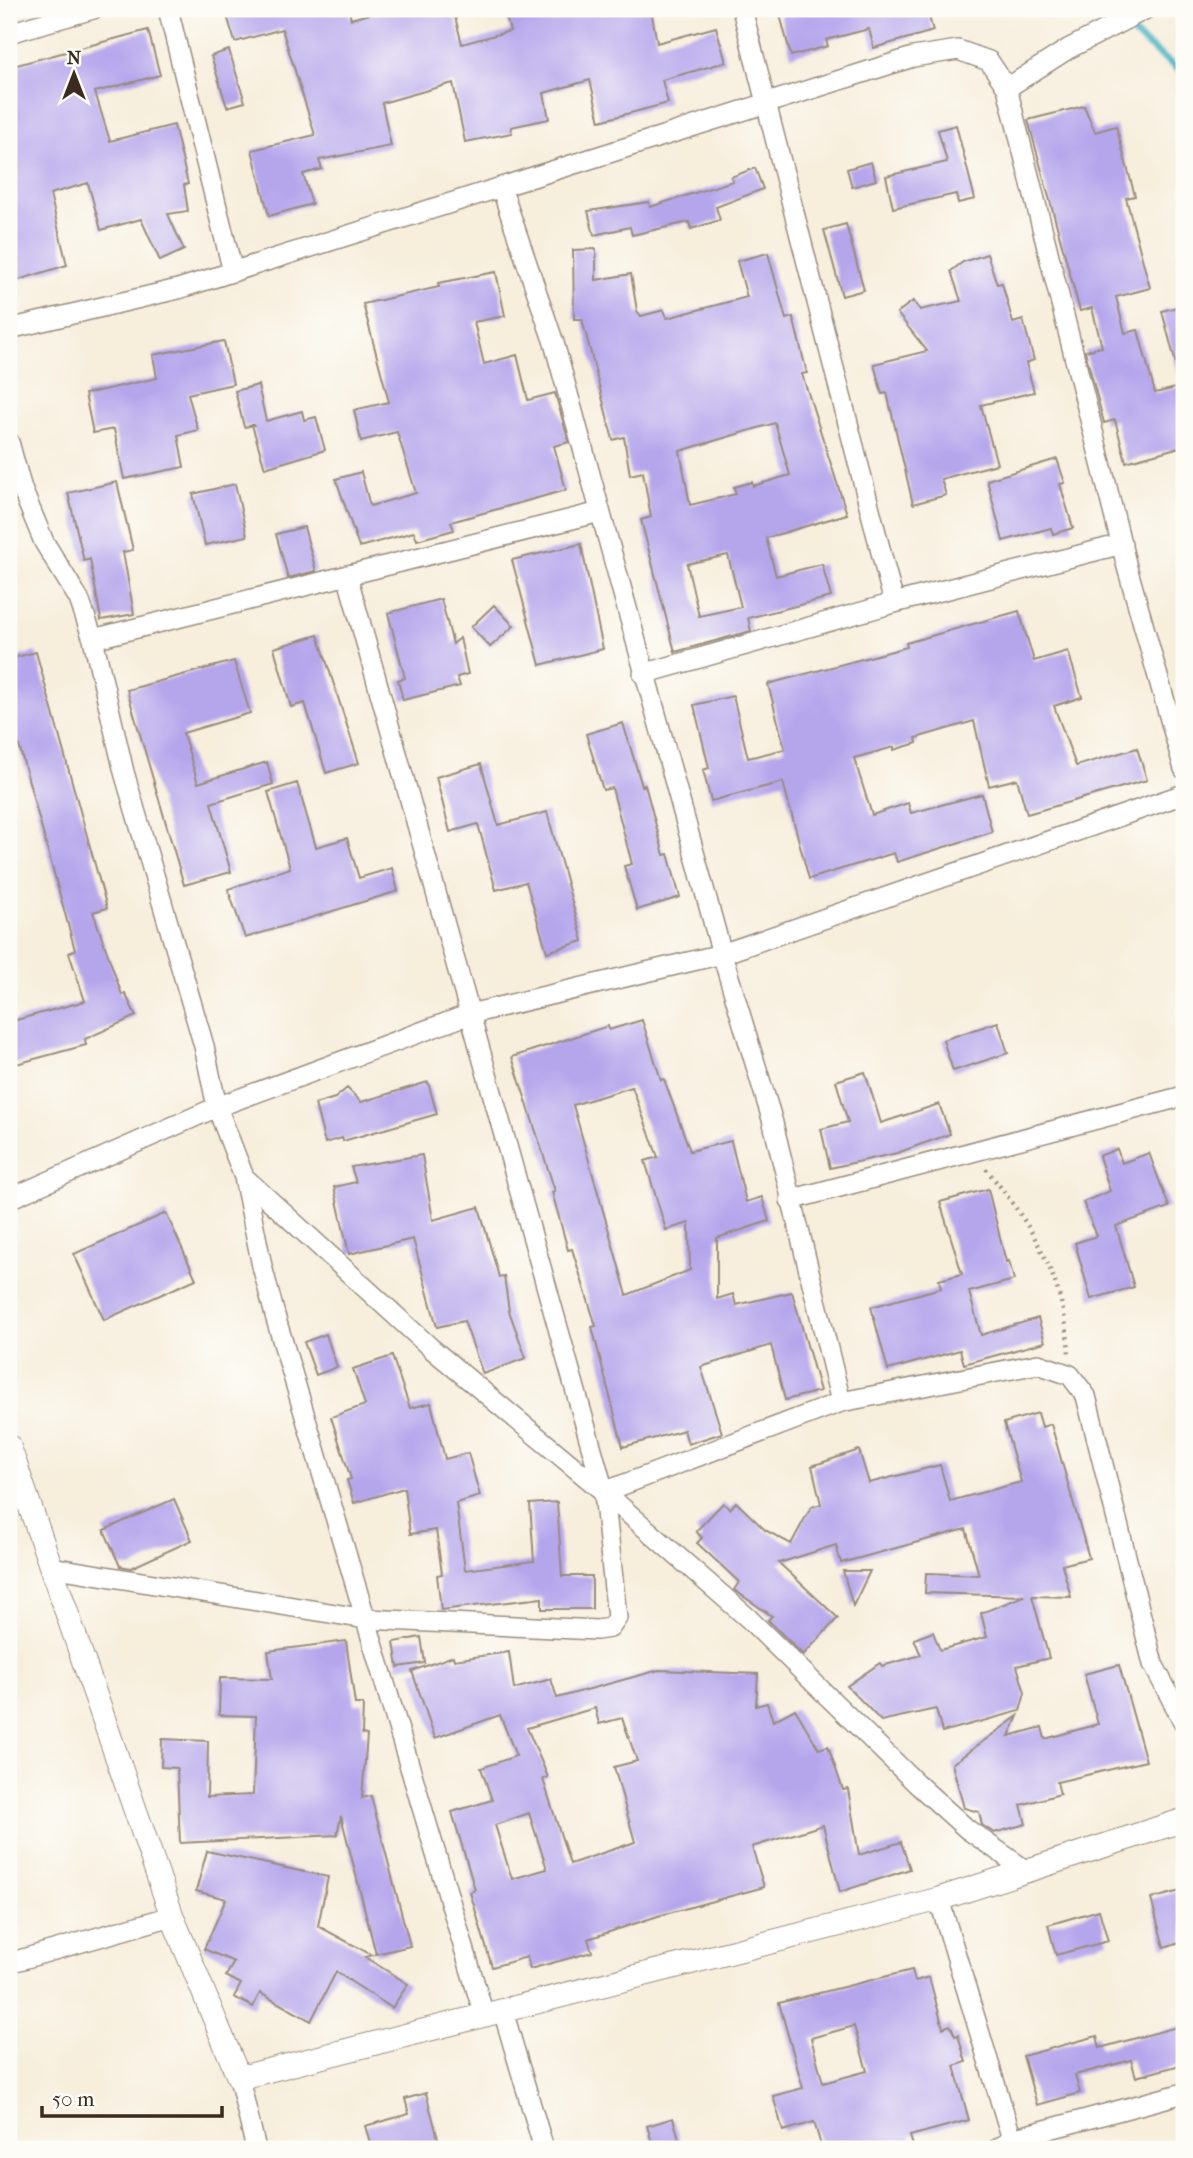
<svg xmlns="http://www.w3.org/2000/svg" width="1193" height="2158" font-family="'IM FELL French Canon',serif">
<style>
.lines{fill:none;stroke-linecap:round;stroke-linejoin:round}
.stream{stroke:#49b4c6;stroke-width:7}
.building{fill:#b5a6ec;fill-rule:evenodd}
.minor-casing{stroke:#998c7d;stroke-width:22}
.tertiary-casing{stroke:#998c7d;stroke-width:25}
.path{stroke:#998c7d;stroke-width:4.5;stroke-dasharray:2 5;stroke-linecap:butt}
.minor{stroke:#fff;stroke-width:19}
.tertiary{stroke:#fff;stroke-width:23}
</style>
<rect width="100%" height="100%" fill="#fdfcf7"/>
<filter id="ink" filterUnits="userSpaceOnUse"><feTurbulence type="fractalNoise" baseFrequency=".0143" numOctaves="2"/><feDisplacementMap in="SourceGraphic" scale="14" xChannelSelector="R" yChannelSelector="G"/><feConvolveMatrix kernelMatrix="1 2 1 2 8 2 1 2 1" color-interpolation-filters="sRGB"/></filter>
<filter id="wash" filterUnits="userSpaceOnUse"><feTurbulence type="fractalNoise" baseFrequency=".00686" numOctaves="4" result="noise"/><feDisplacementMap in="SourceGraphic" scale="28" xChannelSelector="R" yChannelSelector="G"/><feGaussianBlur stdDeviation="1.57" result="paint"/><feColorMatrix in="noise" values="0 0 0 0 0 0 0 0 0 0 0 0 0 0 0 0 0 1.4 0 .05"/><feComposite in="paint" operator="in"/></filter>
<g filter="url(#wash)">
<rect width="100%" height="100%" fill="#f7eedc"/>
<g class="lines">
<!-- stream -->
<path class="stream" d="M1102,9L1184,74"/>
</g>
<g id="blocks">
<!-- building -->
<path class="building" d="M225,9H348L351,19L388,9H453L462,44L510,31L504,9H651L657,43L716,27L726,62L662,80L668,103L600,121L590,80L544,93L549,119L511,127L512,133L465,142L453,83L382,103L391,146L319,160L322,169L303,174L312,204L269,216L252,150L315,135L282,29L235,42Z
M803,9H927L933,31L874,48L869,29L826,40L828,46L791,56L780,15Z
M148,30L160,75L95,92L110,141L174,125L188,184L184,185L188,211L168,214L184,250L160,261L141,219L101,230L88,183L50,194L67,265L9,283V206L15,204L9,185V67Z
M229,50L245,102L227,107L211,56Z
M1084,106L1095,132L1116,126L1135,196L1126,198L1150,288L1116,297L1125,333L1138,330L1155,393L1180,387L1184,405V446L1126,462L1115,420L1104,423L1085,351L1102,347L1092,308L1080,311L1028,120Z
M956,125L975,199L958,203L956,194L893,208L886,176L947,162L938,130Z
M871,162L876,180L852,187L847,169Z
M755,168L763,189L716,207L720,220L691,229L689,222L632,235L630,227L594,235L588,211L649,202L650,207L733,181L731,177Z
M846,224L864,290L842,296L824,230Z
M596,249V280L631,274L637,311L641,316L664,310L667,318L747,297L737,261L768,253L786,319L793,317L807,373L802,374L847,514L766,538L776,576L822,564L831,597L748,618L751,631L675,652L641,520L651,517L643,472L630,475L624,437L613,440L582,319H574L573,250ZM775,423L790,475L753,486L752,482L734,487L736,494L690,505L680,451ZM728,555L741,607L699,616L687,564Z
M987,254L997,284L1002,283L1013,323L1023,320L1034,360L1026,363L1034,392L981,405L997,464L941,479L946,495L913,504L887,393L882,394L874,364L927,351L897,313L913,301L920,310L961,301L951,271L963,262Z
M496,272L505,316L474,322L484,364L517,355L528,400L555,393L569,442L554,446L566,490L451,522L454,530L417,540L414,532L359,547L336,479L361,472L370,506L416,493L397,432L361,441L354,410L389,402L363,304L439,287L438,283Z
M1184,305V371L1178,372L1162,311Z
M224,341L233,384L188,394L198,430L178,435L184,467L124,479L114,429L93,433L85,394L157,378L153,355Z
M258,385L266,421L302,411L304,420L316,417L325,450L265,468L252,425H255L244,427L235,391Z
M1057,459L1065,483L1060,484L1073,528L1053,534L1051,528L1003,541L987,480Z
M117,482L133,550L123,552L134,614L101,620L90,559L84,561L68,493Z
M235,484L247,536L205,545L193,494Z
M304,527L316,571L288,578L276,534Z
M581,544L603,649L540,665L512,560Z
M441,599L453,644L460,638L468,674L457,677L460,686L403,700L398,680L405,678L388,613Z
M494,605L514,626L490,647L471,627Z
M1019,611L1034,661L1068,651L1082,697L1054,706L1076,766L1137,748L1147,780L1027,814L1017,779L989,786L974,721L916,738L917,743L894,750V747L854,758L872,815L908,803L911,813L982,794L992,832L897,862L894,853L809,879L783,782L711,801L703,770L709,768L694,705L733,696L748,758L785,749L768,684L907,647L906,643Z
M318,635L359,763L326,773L305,703L291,707L274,648Z
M36,652L107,908L93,912L122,995L125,993L136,1016L85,1039L86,1045L9,1066V1022L85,1001L69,953L75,950L9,709V659Z
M234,661L250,713L183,733L198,783L267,762L273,784L211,803L231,872L184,885L127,690Z
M623,723L642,786L645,785L664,855L668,854L680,897L637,910L624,866L632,864L612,788L603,790L586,734Z
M481,764L498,825L547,812L583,941L547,952L526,882L496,890L478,824L450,832L436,777Z
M297,783L316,847L347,838L359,878L392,868L398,891L245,938L228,889L290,868L268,792Z
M642,1020L661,1080L664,1079L690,1151L731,1141L746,1202L762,1197L769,1221L717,1238V1299L733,1294L736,1305L792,1292L820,1391L785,1400L771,1345L701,1367L722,1433L688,1444L684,1430L623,1447L592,1327L596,1326L572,1249L568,1250L552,1192L555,1191L512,1057L608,1026L609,1030ZM632,1087L658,1157L645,1161L666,1230L689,1223L690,1270L627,1295L573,1105Z
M998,1022L1008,1053L953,1071L943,1040Z
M865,1072L881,1123L939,1104L950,1134L897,1153L830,1168L821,1129L848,1122L836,1081Z
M428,1082L437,1114L343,1141L342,1138L325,1143L315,1104L335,1098L347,1088L361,1102Z
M1117,1149L1122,1163L1149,1153L1169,1207L1116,1226L1134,1287L1091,1299L1075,1243L1097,1236L1083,1202L1110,1191L1099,1156Z
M422,1155L433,1220L479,1207L499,1277L504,1276L509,1311L526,1358L483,1374L464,1321L437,1327L413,1239L349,1254L334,1187L356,1182L351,1167Z
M988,1189L1006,1262L1009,1261L1014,1280L969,1292L981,1335L1038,1318L1045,1342L964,1364L960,1350L888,1370L871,1307L941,1288L939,1280L962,1274L940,1202Z
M166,1213L196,1279L104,1320L74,1254Z
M326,1334L337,1367L316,1375L304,1342Z
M392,1356L410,1408L431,1403L445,1459L468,1453L480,1496L456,1503L465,1570L534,1561L530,1504L557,1502L562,1576H592V1609H542V1598L441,1610L437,1575L442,1574L436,1530L410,1534L404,1488L354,1503L347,1480L351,1479L331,1417L365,1405L353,1369Z
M1038,1413L1042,1427L1051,1424L1089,1558L1062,1565L1071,1597L1032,1596L1049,1658L1017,1666L1025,1693L1020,1711L942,1732L936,1709L881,1721L847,1686L880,1663L882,1666L921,1655L914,1639L933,1632L940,1650L987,1637L981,1613L1024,1596L925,1593L926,1573L979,1575L966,1529L841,1563L836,1545L779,1563L838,1618L803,1655L768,1620L772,1616L734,1590L739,1582L697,1543L702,1538L696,1531L723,1503L730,1509L736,1502L765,1530L791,1544L811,1507L821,1504L812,1466L859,1450L869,1483L940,1465L950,1501L1021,1482L1004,1423Z
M174,1499L192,1540L131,1568L120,1566L104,1530Z
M843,1571H870L853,1606Z
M421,1637L425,1663L398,1667L394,1642Z
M346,1641L355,1704H363L362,1734L367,1735L362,1798L371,1796L410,1946L376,1954L341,1816L337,1835L180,1843L177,1768L161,1767L162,1739L208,1741L207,1797L253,1795L256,1716L219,1715L220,1678L272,1679L268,1651Z
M509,1652L514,1689L551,1679L557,1698L659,1670L758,1674L756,1706L767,1703L773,1721L795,1709L819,1749L828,1746L843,1790L848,1789L859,1855L901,1842L910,1869L840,1892L823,1825L752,1847L764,1887L658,1916L588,1939L592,1952L530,1969L527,1957L492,1967L470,1892L475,1890L452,1812L492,1800L481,1768L516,1756L500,1715L435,1738L412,1671L453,1656L454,1660ZM595,1708L599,1724L622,1718L637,1761L614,1767L635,1842L570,1864L543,1779L548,1777L527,1728ZM529,1813L547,1869L512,1879L495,1825Z
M1119,1665L1146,1761L1057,1782L1060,1794L1021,1805L1026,1824L994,1833L982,1825L979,1812L964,1808L952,1764L1018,1716L1009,1736L1042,1727L1045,1739L1098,1724L1084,1674Z
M207,1851L328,1877L318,1926L372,1955L365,1957L408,1984L392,2008L336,1972L311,2021L260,1993L253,2007L234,1997L241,1984L226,1976L234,1962L204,1949L226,1899L196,1891Z
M1184,1890V1941L1164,1947L1151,1899Z
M1099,1910L1108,1941L1056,1955L1048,1925Z
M912,1970L915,1981L929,1977L943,2028L950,2025L955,2036L958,2035L966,2062L954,2066L969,2120L910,2136L914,2149H822L814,2122L783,2131L773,2096L803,2088L779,2003ZM854,2026L867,2071L823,2083L811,2038Z
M1184,2025V2064L1136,2077L1131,2060L1075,2075L1080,2093L1037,2105L1023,2056L1097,2036L1100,2048Z
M426,2093L440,2146L429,2149H372L365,2126L409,2114L405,2099Z
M673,2118L682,2149H654L647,2126Z"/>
</g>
</g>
<g filter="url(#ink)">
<use href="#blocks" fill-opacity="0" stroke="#998c7d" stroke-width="2"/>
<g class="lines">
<defs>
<path id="minor" d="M168,9L233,272
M742,9L894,603
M9,33L93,9
M1007,88L1068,49L1146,9
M501,187L554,343L722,954L772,1119L841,1402
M9,329L178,289L913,57L958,50L989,61L1007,88L1127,567L1184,769
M9,442L22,489L44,542L79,599L93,639L124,772L204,1046L217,1107L244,1177L432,1349L604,1492L748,1618L916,1783L967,1829L1028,1872
M93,639L600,512
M643,674L894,603L1122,544
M244,1177L262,1266L276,1319L484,2015
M9,1199L217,1107L470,1014L722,954L1184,794
M790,1200L1184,1096
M604,1492L841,1402L1038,1364L1070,1375L1086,1396L1153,1664L1184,1723
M51,1567L366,1619L597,1630L610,1628L617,1618L604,1492L347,575
M939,1899L1015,2149
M9,1963L172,1916
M503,2011L544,2149
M239,2078L256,2149
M997,2149L1012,2139L1184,2093"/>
<path id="tertiary" d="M9,1446L172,1916L239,2078L939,1899L1184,1820"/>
</defs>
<!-- minor casing -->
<use href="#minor" class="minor-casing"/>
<!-- tertiary casing -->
<use href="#tertiary" class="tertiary-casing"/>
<!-- path -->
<path class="path" d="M986,1169C1033,1226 1065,1279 1069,1355"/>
<!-- minor -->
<use href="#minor" class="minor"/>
<!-- tertiary -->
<use href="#tertiary" class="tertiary"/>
</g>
</g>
<!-- margin -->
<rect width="1193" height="2158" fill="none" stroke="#fdfcf7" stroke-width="35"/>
<!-- north arrow -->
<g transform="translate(74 74)" stroke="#fdfcf7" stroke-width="5" paint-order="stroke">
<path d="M0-5L12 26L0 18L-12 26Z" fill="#3b2a1e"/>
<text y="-10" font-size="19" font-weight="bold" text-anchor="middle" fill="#3b2a1e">N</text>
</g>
<!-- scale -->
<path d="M42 2106v10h180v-10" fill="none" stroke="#3b2a1e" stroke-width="3.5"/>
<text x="52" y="2106" font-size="21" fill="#3b2a1e" stroke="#fdfcf7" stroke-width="5" paint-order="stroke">50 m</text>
</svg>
